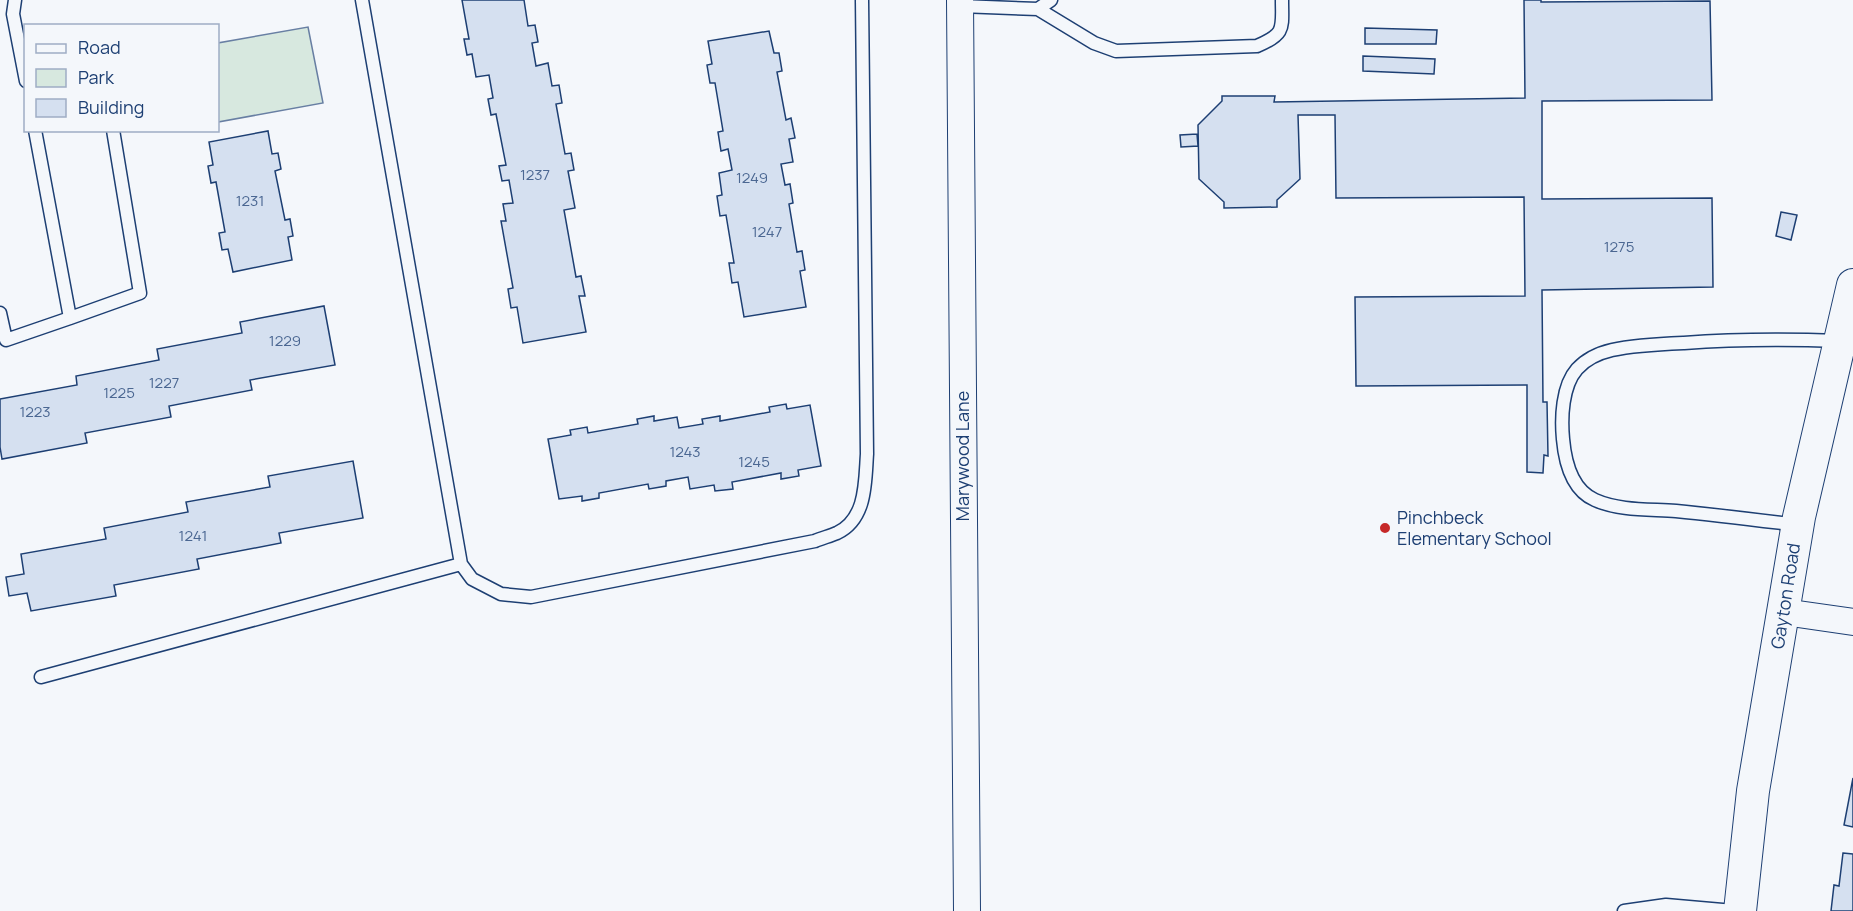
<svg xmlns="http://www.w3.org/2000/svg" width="1853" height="911" font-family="Manrope,sans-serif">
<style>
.green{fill:#d7e8df;stroke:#687fa3;stroke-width:1.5}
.building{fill:#d5e0f0;stroke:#1d3f73;stroke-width:1.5}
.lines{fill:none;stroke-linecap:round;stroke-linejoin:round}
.service-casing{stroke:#1d3f73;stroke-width:15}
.minor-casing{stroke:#1d3f73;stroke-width:28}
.tertiary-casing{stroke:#1d3f73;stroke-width:34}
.service{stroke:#f4f7fb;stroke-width:12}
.minor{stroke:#f4f7fb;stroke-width:26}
.tertiary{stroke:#f4f7fb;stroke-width:32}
.poi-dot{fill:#c62828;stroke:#f4f7fb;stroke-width:2}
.labels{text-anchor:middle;stroke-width:4.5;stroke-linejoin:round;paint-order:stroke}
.number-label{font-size:15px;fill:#4b6792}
.street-label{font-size:18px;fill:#1d3f73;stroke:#f4f7fb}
.poi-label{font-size:18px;fill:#1d3f73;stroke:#f4f7fb;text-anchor:start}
</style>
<rect width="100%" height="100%" fill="#f4f7fb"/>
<!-- green -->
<path class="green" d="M308,27L323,103L218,122V43Z"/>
<!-- building -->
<path class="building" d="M462,0H524L528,26L535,25L538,42L532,43L536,66L548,63L552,86L559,85L562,103L556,104L565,154L571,153L574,170L568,171L575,208L564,210L576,277L581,276L585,296H579L586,332L523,343L517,307L511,308L508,289L513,288L501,221H506L503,204L513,203L509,180L502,181L499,166L506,165L496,114L491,115L488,99L493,98L489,75L476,77L472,54L467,55L464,39H469Z
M1524,0H1541V2L1710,1L1712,100L1542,101V199L1712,198L1713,287L1542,290L1543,402H1547L1548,456L1544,455L1543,473L1527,472V385L1356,386L1355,297L1525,296L1524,197L1336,198L1335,115H1298L1300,179L1277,200V207L1224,208V202L1199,179L1198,125L1222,101V96H1275L1274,102L1525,98Z
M1365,28L1437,30L1436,44H1365Z
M769,31L774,53H779L782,71L777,72L786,120L791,118L795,138L789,139L793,162L781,164L785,185L790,184L793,203L789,204L797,252L802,251L805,270L800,271L806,307L744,317L738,282L732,283L729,263H734L726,215L720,216L717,196L722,195L719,173L732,170L728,149L721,151L718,132L723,131L715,83H710L707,65L712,64L708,41Z
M1363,56L1435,59L1434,74L1363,71Z
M268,131L272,154L278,153L281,169L275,171L285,220L290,219L293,236L288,237L292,260L233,272L228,249L222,250L219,233L225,232L216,182L211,183L208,166L213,165L209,142Z
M1197,134L1198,146L1181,147L1180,135Z
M1781,212L1797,215L1791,240L1776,236Z
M324,306L335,365L250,380L252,390L169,406L171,417L85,433L87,443L2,459L0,447V399L77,385L76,376L159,360L157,349L242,333L240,322Z
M786,404L787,409L810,405L821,466L798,470L799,476L781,479V473L732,482L733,489L715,491L714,485L690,489L688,477L666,481V486L649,489L648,484L599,493V498L582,501V496L559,499L548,439L571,435L570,430L587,427L588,433L638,424L637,419L654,416V421L677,417L679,428L703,424L702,419L720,416V421L770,412L769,407Z
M353,461L363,518L279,533L281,543L197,559L199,569L114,585L116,596L31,611L27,593L9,596L6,577L24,574L21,554L106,539L104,528L188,512L186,502L270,487L268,476Z
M1853,778V827L1844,825Z
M1843,853L1853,854V911H1831L1834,885L1839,886Z"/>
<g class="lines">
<defs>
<path id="service" d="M15,0L13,14L26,81
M362,0L461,564L472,579L501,594L531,597L815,541C822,538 830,536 837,533C867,519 865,481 867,454L862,0
M960,6L1038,9L1051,0
M1038,9L1094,43L1116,51L1257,46C1286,34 1282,28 1282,0
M35,130L70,318L140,293L113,130
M0,313L6,340L70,318
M1798,525C1757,520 1716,515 1676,511C1650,509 1620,511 1595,500C1572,490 1565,462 1563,439C1561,418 1562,386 1577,369C1586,359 1599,353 1612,350C1635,345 1660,344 1684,343C1736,339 1787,339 1839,341
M41,677L461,564
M1624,911L1666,905L1734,911"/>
<path id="minor" d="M960,0L967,911
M1784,612L1853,622"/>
<path id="tertiary" d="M1740,911L1753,791L1799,517L1853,285"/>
</defs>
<!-- service casing -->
<use href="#service" class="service-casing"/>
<!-- minor casing -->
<use href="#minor" class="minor-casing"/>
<!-- tertiary casing -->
<use href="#tertiary" class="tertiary-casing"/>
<!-- service -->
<use href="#service" class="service"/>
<!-- minor -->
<use href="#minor" class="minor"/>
<!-- tertiary -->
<use href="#tertiary" class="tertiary"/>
</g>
<!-- markers -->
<circle class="poi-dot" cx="1385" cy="528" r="6"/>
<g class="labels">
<!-- number labels -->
<g class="number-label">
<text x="535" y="180">1237</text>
<text x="752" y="183">1249</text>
<text x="250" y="206">1231</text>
<text x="767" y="237">1247</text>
<text x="1619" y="252">1275</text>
<text x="285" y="346">1229</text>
<text x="164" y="388">1227</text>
<text x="119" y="398">1225</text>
<text x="35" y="417">1223</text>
<text x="685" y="457">1243</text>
<text x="754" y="467">1245</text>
<text x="193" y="541">1241</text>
</g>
<!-- street labels -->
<g class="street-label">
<text transform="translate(963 456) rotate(-90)" y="6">Marywood Lane</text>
<text transform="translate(1786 596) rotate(-81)" y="6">Gayton Road</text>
</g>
<!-- poi labels -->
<g class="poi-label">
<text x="1397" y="524">Pinchbeck<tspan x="1397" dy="21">Elementary School</tspan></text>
</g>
</g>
<!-- legend -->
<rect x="24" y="24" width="195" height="108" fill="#f4f7fb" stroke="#9eadc5" stroke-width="1.5"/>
<rect x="36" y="44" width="30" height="9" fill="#f4f7fb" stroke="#9eadc5" stroke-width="1.5"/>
<text x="78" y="54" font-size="18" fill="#1d3f73">Road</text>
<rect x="36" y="69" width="30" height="18" fill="#d7e8df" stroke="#9eadc5" stroke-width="1.5"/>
<text x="78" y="84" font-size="18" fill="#1d3f73">Park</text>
<rect x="36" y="99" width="30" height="18" fill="#d5e0f0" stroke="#9eadc5" stroke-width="1.5"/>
<text x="78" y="114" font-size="18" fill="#1d3f73">Building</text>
</svg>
